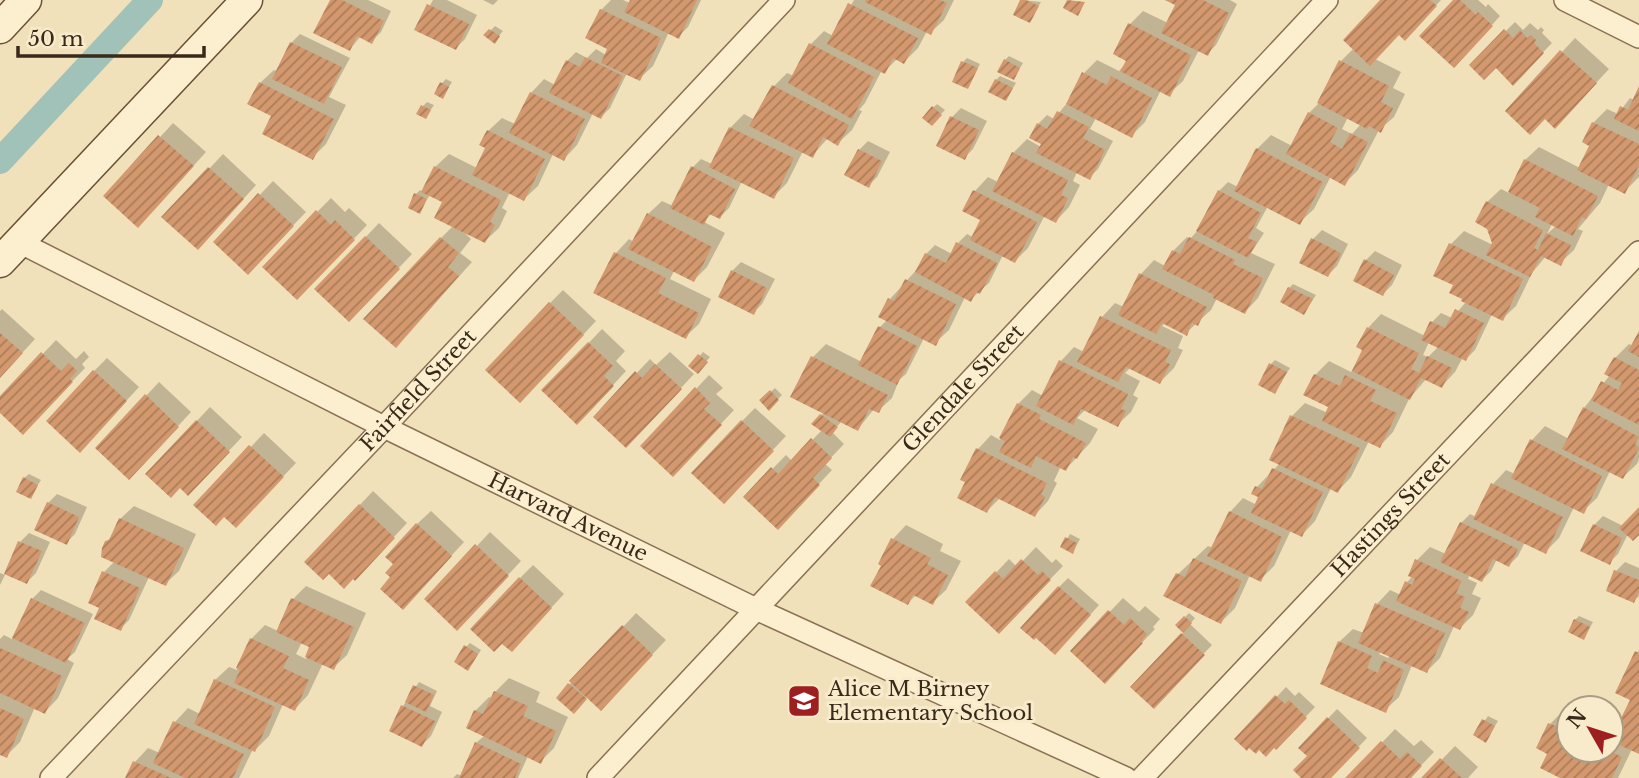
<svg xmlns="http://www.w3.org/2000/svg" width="1639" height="778" font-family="'Libre Baskerville',serif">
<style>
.shadow{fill:#0003;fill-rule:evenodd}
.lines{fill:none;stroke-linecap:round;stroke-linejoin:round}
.canal{stroke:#a0c2b8;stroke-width:26}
.building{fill:url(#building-hatch)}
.minor-casing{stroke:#8a7154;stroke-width:24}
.secondary-casing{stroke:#6b5237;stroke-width:33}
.minor{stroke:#fcefcf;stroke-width:21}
.secondary{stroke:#fcefcf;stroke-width:30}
.labels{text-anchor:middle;stroke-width:6;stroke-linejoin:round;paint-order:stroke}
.street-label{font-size:21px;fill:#38291a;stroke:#f8ebcc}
.poi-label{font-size:21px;fill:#38291a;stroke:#f8ebcc;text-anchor:start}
</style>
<defs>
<pattern id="building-hatch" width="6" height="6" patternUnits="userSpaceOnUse" patternTransform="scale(1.75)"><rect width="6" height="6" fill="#d3986e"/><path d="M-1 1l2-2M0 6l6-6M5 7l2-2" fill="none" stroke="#ac7c5a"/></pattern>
</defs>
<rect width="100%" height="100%" fill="#f1e1bb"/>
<!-- shadow -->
<path class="shadow" d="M332,0H368L391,11L381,32L372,41L361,36L350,49Z
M433,0H447L477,15L465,39L456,48L417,29Z
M483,0H498L493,5Z
M611,0H623L630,3L632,0H701L688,27L679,36L669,32L653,66L639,79L627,73L610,108L601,117L593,113L577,145L564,159L553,154L538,186L524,199L510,192L502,208L507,211L499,228L485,241L465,233L471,239L460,253L472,262L409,332L441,238L453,226L444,202L430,195L419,211L416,194L420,190L423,192L435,167L449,154L477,168L488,147V131L502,118L515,124L531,93L544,79L555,85L567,61L576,52L587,58L596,49L606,55L610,48L601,10Z
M854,0H954L944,20L930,33L927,31L918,48L904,62L897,59L885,71L882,70L865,103L859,110L862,111L852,130L838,143L828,138L812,156L803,151L787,183L774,196L742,181L729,208L720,217L712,213L704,222L725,233L707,267L694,280L674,271L670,279L711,299L699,324L685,337L616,253L629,239L634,242L648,214L662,201L673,206L692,168L701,159L712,164L730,128L744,114L755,120L774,86L787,73L794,76L811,44L824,31L833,36Z
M1022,0L1041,2L1030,21Z
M1169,0H1230L1237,4L1216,45L1207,54L1199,50L1183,81L1169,94L1161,90L1145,122L1131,136L1096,118L1090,129L1113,141L1098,169L1089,178L1077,172L1073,181L1080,185L1069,207L1056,221L1045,215L1028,248L1015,261L1003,255L989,283L970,300L965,297L949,330L935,343L924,338L906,374L899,380L892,398L878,411L874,409L858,429L842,421L832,432L844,444L825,464L832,470L791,514L745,497L786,455L792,461L822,430L814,424L824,412L813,357L826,344L862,362L880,327L887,320L890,299L920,266L926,254L935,245L952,254L958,243L967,234L973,237L982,220L965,210L975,191L988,177L998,182L1013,153L1027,139L1041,147L1043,144L1038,124L1047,115L1054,119L1067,103L1084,73L1097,60L1119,71L1126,64L1130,24L1143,11L1168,23L1177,4Z
M1383,0H1441L1418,25L1399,33L1375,59L1401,72L1393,88L1405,94L1394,117L1379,130L1358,170L1345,183L1331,176L1314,209L1300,222L1268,206L1256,228L1264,233L1251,253L1275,264L1258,298L1245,312L1217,298L1211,310L1186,333L1165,323L1162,326L1183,336L1178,348L1183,350L1174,368L1160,382L1131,367L1125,373L1140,381L1133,395L1138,398L1131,412L1117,425L1086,409L1077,418L1098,429L1090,443L1079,455L1066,469L1061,466L1054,481L1057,483L1048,501L1035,515L1000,498L987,511L967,481L963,479L978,449L991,435L1000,440L1018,404L1032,390L1043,396L1061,361L1074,347L1084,352L1102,317L1115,303L1124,307L1141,274L1154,260L1165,266L1173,251L1187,237L1190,239L1199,229L1219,191L1228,182L1238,187L1257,149L1271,135L1292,146L1309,113L1319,103L1340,62L1354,48ZM1348,117L1361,124L1352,134L1342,129Z
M1455,0H1478L1486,7L1488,4L1500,16L1463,57Z
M1515,22L1523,30L1530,23L1538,30L1541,27L1544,30L1542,33L1552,43L1513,83L1496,66L1471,65Z
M495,26L503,31L498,37L486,35Z
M300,34L350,58L329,97L346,105L326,144L313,157L273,115L260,83L274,70L277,71L291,43Z
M1575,38L1609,69L1568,113L1562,52Z
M1009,56L1023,63L1014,78L1005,60Z
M967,58L980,64L968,87L963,62Z
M1000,76L1016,83L1006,99L996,80Z
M446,79L452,82L443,97L442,83Z
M1639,90V177L1625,191L1609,184L1600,203L1578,229L1583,231L1574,250L1560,263L1546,256L1532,273L1516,306L1502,319L1492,314L1475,350L1466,359L1463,357L1455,372L1442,386L1427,378L1409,399L1393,432L1380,446L1369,441L1351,477L1338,491L1331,488L1315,521L1302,535L1291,530L1274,566L1260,580L1250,575L1235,608L1221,622L1166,596L1178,574L1208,546L1213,548L1230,512L1243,498L1257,505L1261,496L1254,493L1257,487L1280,463L1292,416L1305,403L1328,413L1331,406L1315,375L1329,361L1351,372L1364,349L1368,328L1381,314L1425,336L1432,322L1441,313L1452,318L1466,302L1455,284L1450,245L1464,231L1495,246L1487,202L1501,189L1509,193L1525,160L1539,147L1580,168L1591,145L1593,123L1607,109L1618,114L1630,98L1634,100ZM1552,224L1556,226L1547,234ZM1429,342L1439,346L1428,357L1423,355Z
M427,102L434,105L426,117L423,106Z
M937,104L945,110L932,123L933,108Z
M961,108L987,121L973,149L964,158L952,117Z
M173,123L206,152L152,212L106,196Z
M868,141L890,152L877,177L868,186L859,150Z
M223,154L256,185L211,235L164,217Z
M273,181L306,212L261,259L215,242Z
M331,198L345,212L349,208L367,225L311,284L317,212Z
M379,223L412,254L362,307L316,289Z
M1322,230L1348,244L1337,266L1328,275L1313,239Z
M1375,251L1402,265L1392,285L1383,294L1366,260Z
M741,262L775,279L762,304L753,313L732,271Z
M1293,284L1316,295L1304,313L1289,288Z
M563,290L596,321L534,387L550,303Z
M2,309L35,339L0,377V311Z
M602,329L625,351L616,361L626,371L591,409L544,390Z
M1639,335V459L1637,464L1623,477L1610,471L1597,498L1583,511L1574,507L1559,538L1545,552L1525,542L1518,556L1509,565L1497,559L1491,571L1482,580L1470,574L1468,579L1477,583L1472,594L1481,598L1473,615L1460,628L1454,626L1440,658L1427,671L1412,665L1399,697L1385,710L1339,642L1353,629L1364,633L1377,604L1390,590L1401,595L1407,582L1413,576L1417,560L1430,547L1446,554L1461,523L1470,514L1476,517L1493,484L1506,470L1515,474L1532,440L1545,426L1569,439L1584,408L1610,375L1615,358L1629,344L1633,346ZM1381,651L1390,655L1388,658L1379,654Z
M56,340L76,359L84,351L89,357L82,364L85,368L36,419L0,409V399Z
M670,352L694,374L640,432L595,417L650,359L656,365Z
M703,352L710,357L698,371L691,366Z
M107,358L139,387L93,437L94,371Z
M1275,360L1290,368L1275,392L1271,364Z
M709,375L723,388L716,394L734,410L686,461L696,389Z
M159,382L191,412L142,465L146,396Z
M775,388L782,395L769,408L762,400Z
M210,407L242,437L201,480L181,486L147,474Z
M755,408L786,436L737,488L742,421Z
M264,433L296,463L249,512L224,515L196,505Z
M29,474L41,480L30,497L24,478Z
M373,491L407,523L368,565L329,572L306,562Z
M57,494L87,507L75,534L66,543L48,503Z
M134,506L196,534L179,571L165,584L149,577L129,620L120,629L101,607L104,572L115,561L106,542L112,536L120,519Z
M1639,509V533L1628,534L1618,554L1609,563L1594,525L1603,516L1623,526Z
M431,511L464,542L416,594L393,577L396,564L417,524Z
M906,525L943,544L940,551L961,561L946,590L932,603L916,595L908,603L893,539Z
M490,532L521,561L471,615L427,599Z
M29,533L50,542L36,573L27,582L6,573L20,542Z
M1070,534L1080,539L1073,552L1063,546Z
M1036,547L1052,563L1056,559L1063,566L999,632L968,602L1009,559L1017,567Z
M1625,562L1639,568V596L1634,601L1616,571Z
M533,565L564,594L525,636L520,578Z
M0,573L5,575L0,585Z
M1068,578L1099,605L1064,644L1059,587Z
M306,586L366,613L347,655L333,668L323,663L308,695L295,709L283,704L269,736L255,750L253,749L239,778H127L135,762L148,748L160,753L175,722L188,708L200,714L215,680L229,667L237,670L251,639L265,625L278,631L293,599ZM302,642L312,646L306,659L296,654Z
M41,590L93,614L75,652L67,659L74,663L58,698L45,712L35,707L20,742L6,756L0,753V639L4,635L12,639L16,635L32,599Z
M1123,598L1139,612L1145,606L1160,619L1153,627L1155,629L1118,668L1072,651Z
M636,613L666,640L614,695L588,696L574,712L558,697Z
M1189,613L1195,618L1190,624L1212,645L1154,706L1133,687L1184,632L1177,625Z
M1579,616L1593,622L1584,638L1575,620Z
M470,643L481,650L472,664L466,647Z
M1639,650V752L1632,749L1618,778H1564L1550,753V724L1563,711L1569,713V750H1611V732L1623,718L1632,699L1617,692Z
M509,678L540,692L536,702L568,717L554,748L540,762L528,756L518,778H453L457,774L462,776L476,743L485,735L475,711L489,697L492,698L495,692Z
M419,682L437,691L430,706L442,712L431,736L422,745L403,706Z
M1286,687L1295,696L1299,692L1315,707L1276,748H1259L1237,739Z
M1337,709L1367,738L1329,778H1306L1309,756L1300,748Z
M1488,716L1498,721L1486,740L1475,735Z
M1395,729L1414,746L1421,740L1434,752L1409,778H1348Z
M1455,746L1478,767L1468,778H1424Z"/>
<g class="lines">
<!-- canal -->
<path class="canal" d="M0,161L150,0"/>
</g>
<!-- building -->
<path class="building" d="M330,0H342L384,21L372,44L357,36L350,51L313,33Z
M630,0H697L679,39L624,12Z
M866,0H940L947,3L931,35L865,2Z
M1020,0H1026L1039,6L1030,23L1013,15Z
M1067,0L1085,2L1078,16L1063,8Z
M1165,0H1203L1229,13L1208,56L1161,33L1175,5Z
M1380,0H1430L1437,6L1405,41L1399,35L1370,66L1343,40Z
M1453,0H1460L1476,15L1478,12L1493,26L1454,68L1419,36Z
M848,3L918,38L904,64L893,58L885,74L827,44Z
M427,4L469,24L456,50L414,30Z
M600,9L661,38L640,81L601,63L607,49L585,38Z
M1128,23L1191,55L1170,97L1120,71L1126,61L1113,54Z
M489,29L500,36L495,44L483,35Z
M1504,29L1513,38L1520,30L1527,38L1531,35L1536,40L1534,43L1544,53L1513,86L1496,68L1484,80L1469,65Z
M290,42L342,67L324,104L272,79Z
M809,43L874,77L852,119L788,83Z
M1560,50L1597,83L1555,129L1545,119L1530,135L1505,111Z
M585,57L623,76L601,119L549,93L566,60L580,67Z
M1004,59L1020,68L1014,80L997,72Z
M1339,60L1389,86L1381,102L1393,108L1381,133L1369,126L1367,129L1317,103Z
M961,61L978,68L968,89L952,82Z
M1082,72L1107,85L1111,76L1152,98L1132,138L1066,104Z
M995,79L1013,88L1006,101L988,92Z
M259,82L334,119L313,160L262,134L271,116L247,104Z
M440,82L449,87L443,99L434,94Z
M772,85L849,125L838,146L823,137L813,158L749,126Z
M1639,86V131L1614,119L1620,106L1628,110Z
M530,92L585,119L564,161L509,133Z
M421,105L431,110L426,119L416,114Z
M932,106L942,115L932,126L922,118Z
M1057,111L1089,127L1083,138L1105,150L1090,180L1036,153L1041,144L1029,138L1037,123L1047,129Z
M1308,112L1338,128L1330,142L1342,149L1350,133L1368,142L1345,186L1286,154Z
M950,116L979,130L965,160L936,146Z
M1592,122L1639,144V165L1625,194L1577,170L1589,146L1582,142Z
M729,127L794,158L774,199L709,167Z
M487,130L545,159L524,201L472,175L485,148L479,145Z
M158,135L194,166L138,228L103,196Z
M1256,148L1323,182L1300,225L1234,191Z
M858,149L882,161L869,188L844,175Z
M1012,152L1068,180L1061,195L1068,198L1056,223L992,191Z
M1524,159L1598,196L1586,219L1582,217L1573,236L1535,217L1540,208L1508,192Z
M434,166L501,200L490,222L495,225L485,243L434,218L442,202L421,192Z
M691,166L735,189L720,219L709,214L704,225L670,208Z
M208,167L244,199L198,250L161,217Z
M973,190L1037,222L1015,263L970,240L980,220L962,211Z
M1218,190L1261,213L1248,238L1257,242L1248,258L1196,231Z
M258,193L294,226L248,275L213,242Z
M414,193L427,199L420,214L408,208Z
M1486,201L1543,230L1534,248L1538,250L1546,233L1571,245L1561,266L1541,256L1530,277L1486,255L1492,243L1487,229L1475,222Z
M316,210L331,225L335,220L355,240L297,300L262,267Z
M647,213L712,247L694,282L628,249Z
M365,236L400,269L349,322L314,289Z
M440,237L459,253L448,267L459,276L396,348L363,319Z
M1189,237L1235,260L1233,264L1263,278L1245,314L1213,298L1214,295L1162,269L1172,250L1180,254Z
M1311,238L1341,253L1328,277L1299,263Z
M956,242L997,263L980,294L976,292L971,302L915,272L925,253L946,263Z
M1449,243L1523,279L1503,321L1461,301L1462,299L1449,293L1453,285L1433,276Z
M614,252L666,278L658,293L699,313L686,339L593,293Z
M1364,259L1394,275L1383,296L1353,281Z
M731,270L767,288L754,315L718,297Z
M1139,273L1207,307L1198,326L1192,323L1187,336L1162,323L1156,334L1118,315Z
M905,279L956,304L936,346L878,317L888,298L894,301Z
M1288,287L1313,299L1304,315L1280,302Z
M549,302L584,335L520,403L485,370Z
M1455,309L1484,323L1466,361L1421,340L1430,321L1445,328Z
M1100,316L1171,350L1165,362L1170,364L1160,384L1126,367L1118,382L1077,362Z
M878,326L917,346L897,385L858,365Z
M1367,327L1419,353L1411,369L1419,373L1427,356L1452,368L1442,388L1421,378L1410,400L1352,371L1362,350L1356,347Z
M1639,331V357L1628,351Z
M0,333L23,353L0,378Z
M588,342L613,366L604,376L614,386L577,425L541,390Z
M41,352L61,371L69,363L77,371L70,379L73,382L23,435L0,413V396Z
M698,354L708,362L698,374L688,366Z
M811,356L888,395L879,413L869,409L858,431L790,397Z
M1614,357L1639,370V425L1591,400L1601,381L1618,390L1622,383L1604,374Z
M1059,360L1128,394L1121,409L1126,411L1118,427L1081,409L1073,425L1036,406Z
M1269,363L1287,372L1275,394L1258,385Z
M655,364L682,389L626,448L593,417L635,371L642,378Z
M93,370L127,401L80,453L46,421Z
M1314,374L1340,386L1345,375L1376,390L1370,401L1397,413L1380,448L1322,421L1328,407L1303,395Z
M695,387L710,403L704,409L722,425L673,477L640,446Z
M770,390L779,400L769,411L759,400Z
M145,394L179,427L129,480L95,448Z
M1017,403L1041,415L1039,419L1086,443L1077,459L1073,457L1066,471L1036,456L1031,468L999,452L1005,441L999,438Z
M1583,407L1639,437L1635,444L1639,448L1623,479L1562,449Z
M820,414L838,427L830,437L811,424Z
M1290,415L1360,448L1338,493L1269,460Z
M196,420L230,452L188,496L180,488L171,498L145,474Z
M741,420L774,451L724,504L691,473Z
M811,438L832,458L813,478L820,485L778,530L743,497L771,467L778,474Z
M1530,439L1602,476L1584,514L1511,478Z
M249,445L284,477L236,528L224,517L216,526L193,505Z
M976,448L1047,483L1041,494L1045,497L1035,517L995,497L987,513L957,498L965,482L960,480Z
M1272,468L1323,492L1302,537L1251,513L1258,497L1251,494L1255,486L1262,489Z
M23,477L38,485L31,499L16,492Z
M1491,483L1563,517L1546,554L1473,519Z
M47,502L79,517L67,545L34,530Z
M359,504L395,538L355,581L353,579L344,589L329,574L323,580L304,562Z
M1639,507V535L1633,541L1619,528Z
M1229,511L1282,537L1261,582L1207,556Z
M119,518L184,548L166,586L101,557L102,548L105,541L109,540Z
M1460,522L1518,549L1509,567L1493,559L1482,582L1440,562Z
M416,523L452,556L403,610L380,589L390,577L385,573L393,564L385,557Z
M1593,524L1622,538L1610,565L1580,551Z
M1065,537L1077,543L1073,554L1060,547Z
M891,538L931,558L927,564L948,575L933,605L913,595L908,605L870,586L881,566L878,564Z
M18,541L42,551L27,584L4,574Z
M475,544L509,576L457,631L424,599Z
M1193,558L1242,581L1221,624L1163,596L1176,573L1185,577Z
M1021,559L1038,575L1042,571L1051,580L999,634L965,602L995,571L1003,579Z
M1415,559L1462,581L1456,593L1465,597L1460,608L1469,612L1460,630L1396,601L1405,581L1412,585L1415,579L1408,576Z
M1614,570L1639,580V592L1634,603L1606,591Z
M102,571L140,588L121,631L94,619L99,608L88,603Z
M519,577L552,608L512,652L502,644L494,652L470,629Z
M1058,586L1091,615L1055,655L1036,638L1034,640L1020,628Z
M31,598L85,623L66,663L12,638Z
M291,598L354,627L334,670L305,657L309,647L276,632Z
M1375,603L1445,633L1427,673L1358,643Z
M1108,610L1124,625L1130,618L1147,634L1141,642L1143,643L1105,684L1070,651Z
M1184,616L1192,623L1183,633L1175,625Z
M1574,619L1590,627L1584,640L1568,632Z
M622,625L653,655L601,711L569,681Z
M1181,633L1205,655L1154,709L1130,687Z
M250,638L289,656L283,668L309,680L295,711L234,683L240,670L236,668Z
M1338,641L1372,656L1367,668L1378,673L1383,660L1404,670L1386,713L1320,684Z
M464,645L478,654L468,671L454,662Z
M0,648L62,676L45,714L0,693Z
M1635,651L1639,653V754L1611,741V732L1615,723L1618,724L1630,700L1615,693Z
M214,679L275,707L255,752L194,724Z
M568,683L587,699L574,714L556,698Z
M413,685L434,695L426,712L405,702Z
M494,691L528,706L523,716L556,731L541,764L466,728L474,710L483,714Z
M1275,695L1285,704L1289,700L1307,718L1276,750L1274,748L1266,757L1259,750L1256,754L1249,748L1247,751L1234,739Z
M401,705L435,721L422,747L389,731Z
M0,708L24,719L7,758L0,755Z
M1327,717L1360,748L1331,778H1301L1293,770L1307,756L1298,748Z
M1482,719L1495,726L1486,743L1473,735Z
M173,721L244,754L233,778H185L153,763Z
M1548,723L1569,731V750H1608L1622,757L1612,778H1560L1540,768L1547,754L1536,748Z
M1381,741L1400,759L1407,752L1422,766L1411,778H1345Z
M475,742L521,764L515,778H459Z
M1440,758L1462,778H1421Z
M133,761L171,778H125Z"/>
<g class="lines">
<defs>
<g id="minor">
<path d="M1565,0L1639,37"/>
<path id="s1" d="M19,242L384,427L756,609L1126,778"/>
<path id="s2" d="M51,778L384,427L784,0"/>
<path id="s3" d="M598,778L1327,0"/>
<path id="s4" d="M1142,778L1639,252"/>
</g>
<path id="secondary" d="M0,28L26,0
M0,262L247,0"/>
</defs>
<!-- minor casing -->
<use href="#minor" class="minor-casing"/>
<!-- secondary casing -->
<use href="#secondary" class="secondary-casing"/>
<!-- minor -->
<use href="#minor" class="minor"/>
<!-- secondary -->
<use href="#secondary" class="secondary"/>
</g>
<!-- icons -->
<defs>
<symbol id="school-square" viewBox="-11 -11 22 22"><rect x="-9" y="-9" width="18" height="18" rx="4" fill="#9e1f1f" stroke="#f8ebcc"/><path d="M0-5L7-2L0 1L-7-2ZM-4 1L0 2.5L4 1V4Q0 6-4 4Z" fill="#fff"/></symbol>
</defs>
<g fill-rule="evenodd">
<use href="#school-square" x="785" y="682" width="38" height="38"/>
</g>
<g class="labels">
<!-- street labels -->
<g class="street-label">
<text dy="7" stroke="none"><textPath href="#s3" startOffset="534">Glendale Street</textPath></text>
<text dy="7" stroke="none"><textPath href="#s2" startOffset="534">Fairfield Street</textPath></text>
<text dy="7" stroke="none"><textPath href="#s4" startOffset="362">Hastings Street</textPath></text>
<text dy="7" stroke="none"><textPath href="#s1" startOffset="614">Harvard Avenue</textPath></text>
</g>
<!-- poi labels -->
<g class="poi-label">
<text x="828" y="696">Alice M Birney<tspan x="828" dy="24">Elementary School</tspan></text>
</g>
</g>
<!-- north arrow -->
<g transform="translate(1590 729) rotate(309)"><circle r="33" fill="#f8ebcc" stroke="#ab9d85" stroke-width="2"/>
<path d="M0-5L12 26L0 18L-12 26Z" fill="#9e1f1f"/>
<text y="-10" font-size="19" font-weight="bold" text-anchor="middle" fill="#38291a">N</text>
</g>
<!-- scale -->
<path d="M18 46v10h186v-10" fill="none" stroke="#38291a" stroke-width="3.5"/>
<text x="28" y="46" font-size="21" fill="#38291a" stroke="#f8ebcc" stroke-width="5" paint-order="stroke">50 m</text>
</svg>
